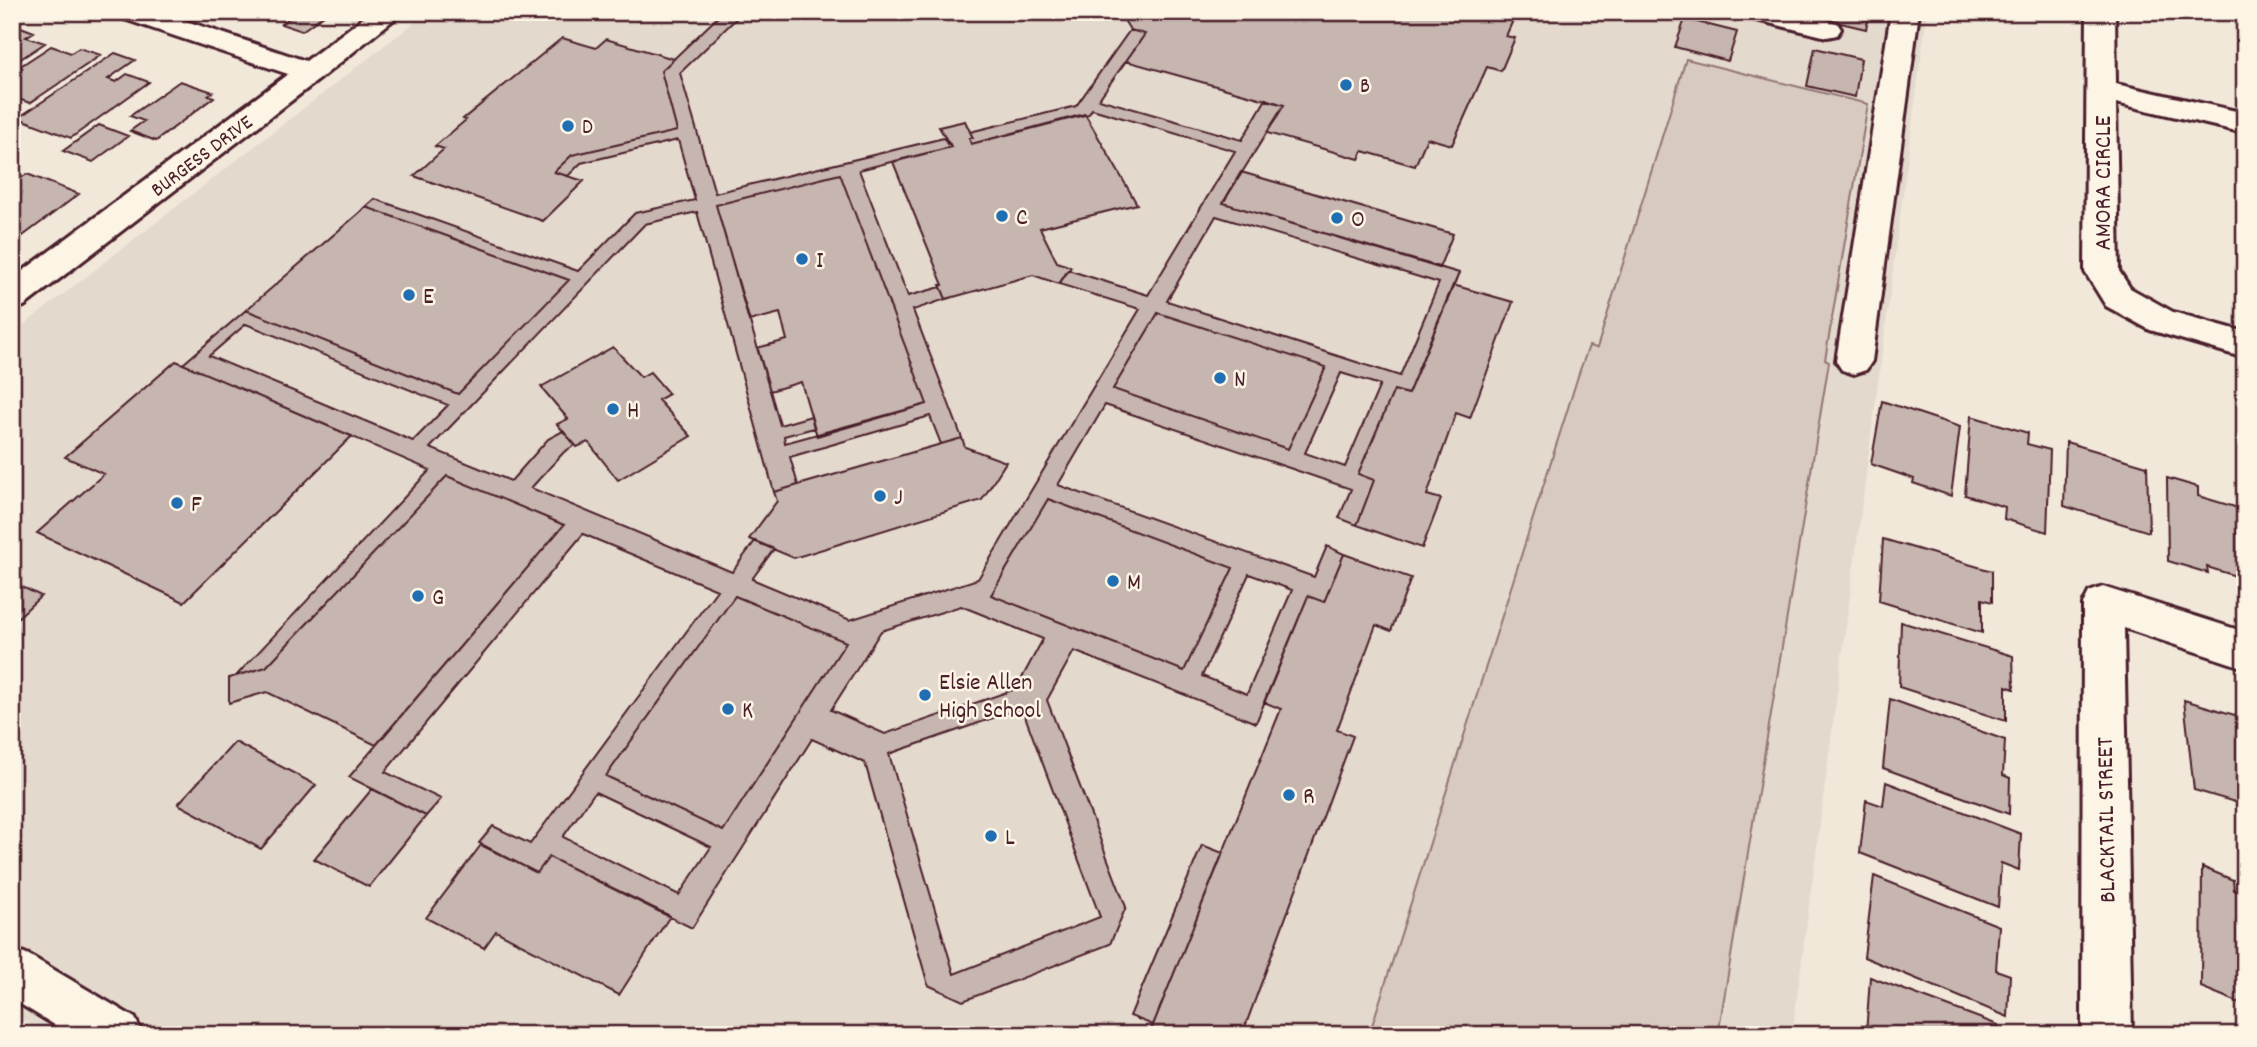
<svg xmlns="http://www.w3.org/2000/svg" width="2257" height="1047" font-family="Dekko,sans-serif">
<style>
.built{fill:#e4d9cd}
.green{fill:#d8cac0;stroke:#917476;stroke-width:2}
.building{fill:#c7b6af;stroke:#4a1f2b;stroke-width:2;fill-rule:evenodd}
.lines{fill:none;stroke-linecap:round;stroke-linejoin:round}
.minor-casing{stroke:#4a1f2b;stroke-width:6}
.minor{fill:#fcf5e5;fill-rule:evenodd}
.poi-dot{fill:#1f6fb2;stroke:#fcf5e5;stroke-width:2.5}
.labels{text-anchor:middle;stroke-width:5;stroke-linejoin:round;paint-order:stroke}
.far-poi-label{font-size:21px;fill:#4a1f2b;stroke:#fcf5e5;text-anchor:start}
.far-street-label{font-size:21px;fill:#4a1f2b;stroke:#fcf5e5}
.street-label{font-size:24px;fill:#4a1f2b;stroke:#fcf5e5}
.poi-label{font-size:24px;fill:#4a1f2b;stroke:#fcf5e5;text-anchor:start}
</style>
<rect width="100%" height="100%" fill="#f1e8da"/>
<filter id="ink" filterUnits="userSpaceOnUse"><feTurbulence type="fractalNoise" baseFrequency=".0143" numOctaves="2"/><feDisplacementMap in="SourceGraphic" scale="14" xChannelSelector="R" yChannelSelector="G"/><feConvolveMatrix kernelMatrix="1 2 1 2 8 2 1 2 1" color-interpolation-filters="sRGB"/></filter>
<g filter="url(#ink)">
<!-- built -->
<path class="built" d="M428,12H1927L1792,1035H48L12,1013V334Z"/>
<!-- green -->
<path class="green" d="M1686,59L1868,104L1825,360L1829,362L1718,1035H1369L1580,370L1589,346L1597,348Z"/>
<!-- building -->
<path class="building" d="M298,12H328L302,31L281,24Z
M723,12H743L680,73L715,193L944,138L947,144H950L951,147L859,170L908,296L941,287L946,299L913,310L962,438L941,444L930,416L790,457L798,485L774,492L697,212L645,224L430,448L511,481L548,439L563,431L575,445L564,452L531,488L732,572L755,541L774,549L752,579L850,620L978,579L1140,309L1059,284L1068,270L1148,295L1235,151L1092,109L1089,114L971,144L969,138H973L970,132L1076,106L1130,30L1145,34L1099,99L1242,140L1266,99L1284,105L1223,203L1459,273L1408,394L1394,390L1358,474L1374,480L1357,525L1339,518L1351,489L1105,405L1058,485L1314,577L1327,546L1344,554L1324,602L1308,596L1256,723L1074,651L1047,700L1126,907L1110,944L963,1001L928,985L865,763L812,739L692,928L549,857L537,873L479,843L493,826L530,844L717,590L583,534L385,772L441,799L426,816L349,777L564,525L447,476L266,667L236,676L430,470L183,364L246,310L458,394L569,280L366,207L375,199L578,271L635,213L695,200L678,140L581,163L568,176L554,172L572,155L677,131L661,71ZM840,174L927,404L785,443L784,436L814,428L811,416L780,425L716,205ZM1216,216L1439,283L1400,376L1167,301ZM1158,313L1326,367L1288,449L1113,389ZM246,324L448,405L413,441L209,356ZM1341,373L1380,385L1345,467L1305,453ZM1048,499L1233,568L1184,671L991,595ZM1249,574L1292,590L1247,694L1202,676ZM735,596L846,642L723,831L606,776ZM961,606L1043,639L1016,689L885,734L831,710L881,631ZM595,792L711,847L679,895L563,837Z
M1119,12H1492L1514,18L1506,36L1515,38L1501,71L1487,67L1452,145L1427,138L1415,166L1363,151L1359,159L1267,133L1284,105L1126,61L1145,34L1130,30Z
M1830,12L1868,19L1866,29L1828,20Z
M1685,19L1737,32L1728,61L1675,47Z
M13,24L34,32L26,37L45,43L13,64Z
M562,38L596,48L606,39L674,59L661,71L677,131L572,155L554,172L584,181L543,221L414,176L444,149L435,146L466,120L463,119Z
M51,46L71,53L79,48L101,55L30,103L12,97V75L22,68L19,67Z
M1815,48L1861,59L1855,97L1807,86Z
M115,53L135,60L108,79L116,82L127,74L149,82L71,138L18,118Z
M180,81L213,92L208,95L214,97L156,141L130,131L144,121L130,116Z
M1085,114L1137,204L1040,228L1057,262L1071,267L1059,284L1033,275L946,299L940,285H943L893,162L951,147L939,127L965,121L973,138H969L971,144Z
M99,125L128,136L93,162L63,151Z
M1241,172L1453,234L1439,268L1223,203Z
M27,174L79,194L12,244V184Z
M840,174L927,404L817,436L801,382L770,391L757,348L787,340L780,313L749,321L716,205Z
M366,207L569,280L458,394L246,310Z
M1453,285L1513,302L1470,418L1456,413L1427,495L1441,499L1422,548L1357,525L1374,480L1358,474L1394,390L1408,394Z
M1158,313L1326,367L1288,449L1113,389Z
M613,347L641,377L650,372L669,394L658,400L691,436L618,480L588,442L577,447L563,431L557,424L568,419L541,387Z
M176,361L352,436L184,602L37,533L104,474L65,457Z
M1882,401L1960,427L1951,496L1913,483L1914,479L1871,464Z
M1971,416L2028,433L2027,444L2050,450L2047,532L2004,519L2005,507L1965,495Z
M962,438L965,447L1006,462L982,500L794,558L749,539L777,501L774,492Z
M2066,442L2147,466L2149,532L2064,506Z
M447,476L564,525L376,745L267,692L229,703V678L266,667Z
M2167,478L2198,487V496L2245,510V579L2207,567L2208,573L2168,561Z
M1048,499L1233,568L1184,671L991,595Z
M1883,539L1992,571V602L1982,599V633L1879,601Z
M1344,554L1411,578L1391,631L1376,625L1337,730L1353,736L1242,1035H1149L1281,709L1264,702L1308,596L1324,602Z
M12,582L41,596L12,623Z
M735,596L846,642L723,831L606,776Z
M1901,622L2013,656L2014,689L2006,686V721L1899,687Z
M1890,699L2005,740L2003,775L2010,778L2009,814L1883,768Z
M2184,700L2245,718V805L2194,790Z
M1022,708L1100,917L954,974L889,754Z
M235,742L316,785L261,849L178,804Z
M1886,782L2021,834L2019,870L2001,863L1998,907L1860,853L1866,800L1883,806Z
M372,789L426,816L369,887L314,859Z
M481,845L537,873L549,857L670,916L619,995L496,931L484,948L426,918Z
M1202,845L1223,853L1153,1025L1130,1016Z
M2202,867L2233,880L2234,890L2245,894V1005L2201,987Z
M1874,876L1999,926L1996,970L2010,975L2008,1017L1864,957Z
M1870,977L1998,1025V1035H1866Z"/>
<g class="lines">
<defs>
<path id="minor" d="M117,12H159L306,61L371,12H403L321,78L24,306L12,309V279L288,74L121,18Z
M1744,12H1793L1837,23L1841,29L1837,35L1827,37L1748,18Z
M1891,12H1919L1872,361L1866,370L1854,374L1842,370L1836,361Z
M2087,12H2115L2116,84L2245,113V133L2116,103L2119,271L2130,288L2173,312L2245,332V358L2150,330L2106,306L2085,272Z
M2103,587L2245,632V668L2124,628L2132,1035H2082L2083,604L2089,592Z
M12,948L29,955L135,1018L143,1035H71L12,999Z"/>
</defs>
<!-- minor casing -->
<use href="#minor" class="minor-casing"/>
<!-- minor -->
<use href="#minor" class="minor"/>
</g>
</g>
<!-- markers -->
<g class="poi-dot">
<circle cx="1346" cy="85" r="7"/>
<circle cx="568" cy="126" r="7"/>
<circle cx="1002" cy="216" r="7"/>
<circle cx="1337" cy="218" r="7"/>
<circle cx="802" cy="259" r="7"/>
<circle cx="409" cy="295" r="7"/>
<circle cx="1220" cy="378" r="7"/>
<circle cx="613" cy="409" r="7"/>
<circle cx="880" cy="496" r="7"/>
<circle cx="177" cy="503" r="7"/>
<circle cx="1113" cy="581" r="7"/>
<circle cx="418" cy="596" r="7"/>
<circle cx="925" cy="695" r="7"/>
<circle cx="728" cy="709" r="7"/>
<circle cx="1289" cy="795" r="7"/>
<circle cx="991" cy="836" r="7"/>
</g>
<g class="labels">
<!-- far-poi labels -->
<g class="far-poi-label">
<text x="1360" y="92">B</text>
<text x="582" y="133">D</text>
</g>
<!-- far-street labels -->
<g class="far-street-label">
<text transform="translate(201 155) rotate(-37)" y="7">BURGESS DRIVE</text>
</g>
<!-- street labels -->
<g class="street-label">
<text transform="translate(2102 183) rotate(-90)" y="8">AMORA CIRCLE</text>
<text transform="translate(2105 820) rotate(-91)" y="8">BLACKTAIL STREET</text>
</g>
<!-- poi labels -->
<g class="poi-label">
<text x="1016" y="224">C</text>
<text x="1351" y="226">O</text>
<text x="816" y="267">I</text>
<text x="423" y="303">E</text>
<text x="1234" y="386">N</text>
<text x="627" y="417">H</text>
<text x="894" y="504">J</text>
<text x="191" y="511">F</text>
<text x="1127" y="589">M</text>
<text x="432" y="604">G</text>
<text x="939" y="689">Elsie Allen<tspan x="939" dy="28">High School</tspan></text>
<text x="742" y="717">K</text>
<text x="1303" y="803">R</text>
<text x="1005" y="844">L</text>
</g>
</g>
<!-- margin -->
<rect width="2257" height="1047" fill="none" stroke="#fcf5e5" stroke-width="42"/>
<rect x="21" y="21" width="2215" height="1005" fill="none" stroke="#4a1f2b" stroke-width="2.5" filter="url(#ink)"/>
</svg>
